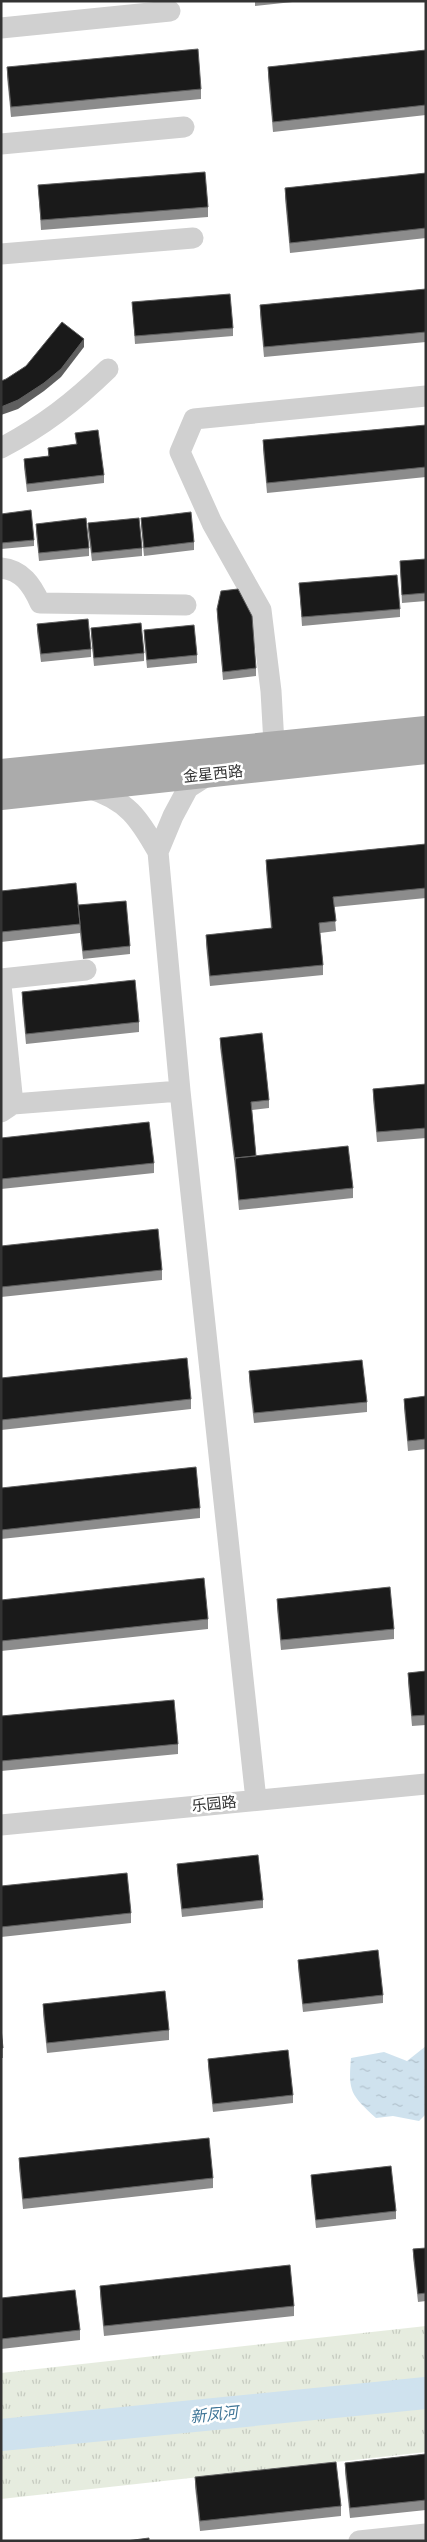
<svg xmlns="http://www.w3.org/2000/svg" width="427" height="2542" font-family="'Roboto Condensed','Noto Sans SC',sans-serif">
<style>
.park{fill:url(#park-tufts)}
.water{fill:url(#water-ripples)}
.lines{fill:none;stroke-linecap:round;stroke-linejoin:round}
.river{stroke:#cfe2ee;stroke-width:32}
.minor{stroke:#d0d0d0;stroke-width:21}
.major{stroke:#ababab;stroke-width:26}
.wall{fill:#8c8c8c}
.shaded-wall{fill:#5f5f5f}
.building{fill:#1a1a1a;stroke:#5f5f5f}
.labels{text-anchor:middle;stroke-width:5;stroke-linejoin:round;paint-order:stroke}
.street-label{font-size:15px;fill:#333;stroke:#fff}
.water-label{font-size:16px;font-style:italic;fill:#3f7597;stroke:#fff}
</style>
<defs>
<pattern id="park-tufts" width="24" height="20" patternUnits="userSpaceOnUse" patternTransform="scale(1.25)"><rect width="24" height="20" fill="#e6ecdf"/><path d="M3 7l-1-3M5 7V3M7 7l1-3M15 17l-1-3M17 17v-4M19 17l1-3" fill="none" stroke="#c6cbc0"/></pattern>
<pattern id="water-ripples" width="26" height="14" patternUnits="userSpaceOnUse" patternTransform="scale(1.25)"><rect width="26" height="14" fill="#cfe2ee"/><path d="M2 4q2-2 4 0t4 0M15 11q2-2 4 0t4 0" fill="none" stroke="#b2c2cd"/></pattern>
</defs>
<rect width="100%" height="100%" fill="#fff"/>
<!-- park -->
<path class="park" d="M426,2326V2452L1,2499V2373Z"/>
<!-- water -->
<path class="water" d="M426,2046V2114L419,2121L393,2116L376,2118C351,2095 348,2092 351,2058L384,2052L407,2061Z"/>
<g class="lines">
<!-- river -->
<path class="river" d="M1,2435L426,2393"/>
<!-- minor -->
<path class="minor" d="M1,28L170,11
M1,144L184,127
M1,254L193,238
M1,448C43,426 74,402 108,369
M1,568C22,570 32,585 40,603L186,605
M274,744L271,691L261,610L212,523L180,452L194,419L426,396
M88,788C127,800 139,818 158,852L180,1091L256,1800
M158,852L173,816L188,788L210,774
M1,979L86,970
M1,985L13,1104
M1,1112L13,1104L180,1091
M1,1825L426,1784
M359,2541L426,2534"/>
<!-- major -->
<path class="major" d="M1,772L426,729
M1,797L426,751"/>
</g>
<!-- wall -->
<path class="wall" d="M255,1H302L255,6Z
M426,50V115L273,132L268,77V67Z
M7,67L201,89V99L11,117L7,77Z
M426,173V238L290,253L285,198V188Z
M38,185L208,207V217L41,230Z
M426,289V342L264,357L260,315V305Z
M132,302L233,328V336L135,344Z
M426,425V477L267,493L263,450V440Z
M75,433L104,475V483L27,492L24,467V459L48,456V448L76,444Z
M1,514L34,540V546L1,549Z
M141,518L194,542V550L144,556L141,526Z
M88,523L142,548V556L92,561L88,531Z
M36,524L89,548V556L39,561L36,532Z
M426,559V601L402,603L400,561Z
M299,583L400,609V617L302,626Z
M217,609L256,668V676L223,680L217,617Z
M37,624L91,649V657L41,662L37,632Z
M91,628L144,653V661L94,666L91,636Z
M144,630L197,655V663L147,668L144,638Z
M426,844V898L334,907L336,931L320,933L323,965V975L210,986L206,945V935L271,928L266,870V860Z
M1,891L78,906L130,946V954L83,959L80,933L1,942Z
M22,992L139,1022V1032L26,1044L22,1002Z
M220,1038L269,1100V1108L252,1110L256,1156L353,1188V1198L239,1210L235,1168L220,1047Z
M426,1084V1138L377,1142L373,1099V1089Z
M1,1138L154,1163V1173L1,1189Z
M1,1246L162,1270V1280L1,1297Z
M249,1371L367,1402V1412L254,1423L249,1381Z
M1,1378L191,1399V1409L1,1430Z
M426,1396V1449L408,1451L404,1408V1399Z
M1,1488L200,1508V1518L1,1539Z
M277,1599L394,1629V1639L281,1650L277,1609Z
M1,1600L208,1619V1629L1,1651Z
M426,1671V1725L412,1726L408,1683V1673Z
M1,1716L178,1744V1754L1,1771Z
M177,1864L263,1900V1908L182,1917L177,1872Z
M1,1886L131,1913V1923L1,1937Z
M298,1960L383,1995V2003L303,2012L298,1968Z
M43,2004L169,2030V2040L47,2053L43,2014Z
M1,2028L3,2048V2058H1Z
M208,2059L293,2095V2103L213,2112L208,2067Z
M19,2158L213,2178V2188L23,2209L19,2168Z
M311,2175L396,2211V2219L316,2228L311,2183Z
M426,2248V2301L418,2302L413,2257V2249Z
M100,2286L294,2306V2316L104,2336L100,2296Z
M1,2298L80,2330V2340L1,2349Z
M426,2454V2510L350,2518L345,2473V2463Z
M195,2477L341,2506V2516L200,2531L195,2487Z"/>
<!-- shaded-wall -->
<path class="shaded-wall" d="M84,339V347L61,377L44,391L18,409L1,415V407Z"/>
<!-- building -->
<path class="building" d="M198,49L201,89L11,107L7,67Z
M426,50V105L273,122L268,67Z
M205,172L208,207L41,220L38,185Z
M426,173V228L290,243L285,188Z
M426,289V332L264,347L260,305Z
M230,294L233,328L135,336L132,302Z
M62,322L84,339L61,369L44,383L18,400L1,407V381L6,379L26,366Z
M426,425V467L267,483L263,440Z
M98,430L104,475L27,484L24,459L49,456L48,448L77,444L75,433Z
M31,510L34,540L1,543V514Z
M191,512L194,542L144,548L141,518Z
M86,518L89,548L39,553L36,524Z
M139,518L142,548L92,553L88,523Z
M426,559V593L402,595L400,561Z
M397,575L400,609L302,617L299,583Z
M238,589L252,616L256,668L223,672L217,609L221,591Z
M88,619L91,649L41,654L37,624Z
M141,623L144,653L94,658L91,628Z
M194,625L197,655L147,660L144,630Z
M426,844V888L333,897L336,921L319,923L323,965L210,976L206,935L272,928L266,860Z
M76,883L80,924L1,932V891Z
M126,901L130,946L83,951L78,905Z
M135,980L139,1022L26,1034L22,992Z
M262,1033L269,1100L251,1102L256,1156L235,1158V1160L220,1038Z
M426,1084V1128L377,1132L373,1089Z
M149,1122L154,1163L1,1179V1138Z
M348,1146L353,1188L239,1200L235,1158Z
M158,1229L162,1270L1,1287V1246Z
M187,1358L191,1399L1,1420V1378Z
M362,1360L367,1402L254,1413L249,1371Z
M426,1396V1439L408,1441L404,1399Z
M196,1467L200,1508L1,1530V1488Z
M204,1578L208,1619L1,1641V1600Z
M390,1587L394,1629L281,1640L277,1599Z
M426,1671V1715L412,1716L408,1673Z
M174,1700L178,1744L1,1761V1716Z
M258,1855L263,1900L182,1909L177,1864Z
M127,1873L131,1913L1,1927V1886Z
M378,1950L383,1995L303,2004L298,1960Z
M165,1991L169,2030L47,2043L43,2004Z
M1,2028L3,2048H1Z
M288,2050L293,2095L213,2104L208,2059Z
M209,2138L213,2178L23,2199L19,2158Z
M391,2166L396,2211L316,2220L311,2175Z
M426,2248V2293L418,2294L413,2249Z
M290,2265L294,2306L104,2326L100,2286Z
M75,2290L80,2330L1,2339V2298Z
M426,2454V2500L350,2508L345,2463Z
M336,2462L341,2506L200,2521L195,2477Z
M149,2538V2541H126Z"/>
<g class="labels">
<!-- street labels -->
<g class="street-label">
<text transform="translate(213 774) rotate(-6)" y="5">金星西路</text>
<text transform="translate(214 1804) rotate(-6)" y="5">乐园路</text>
</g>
<!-- water labels -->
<g class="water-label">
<text transform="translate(214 2414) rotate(-6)" y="6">新凤河</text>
</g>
</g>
<!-- border -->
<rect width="427" height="2542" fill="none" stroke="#333333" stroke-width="5"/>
</svg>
